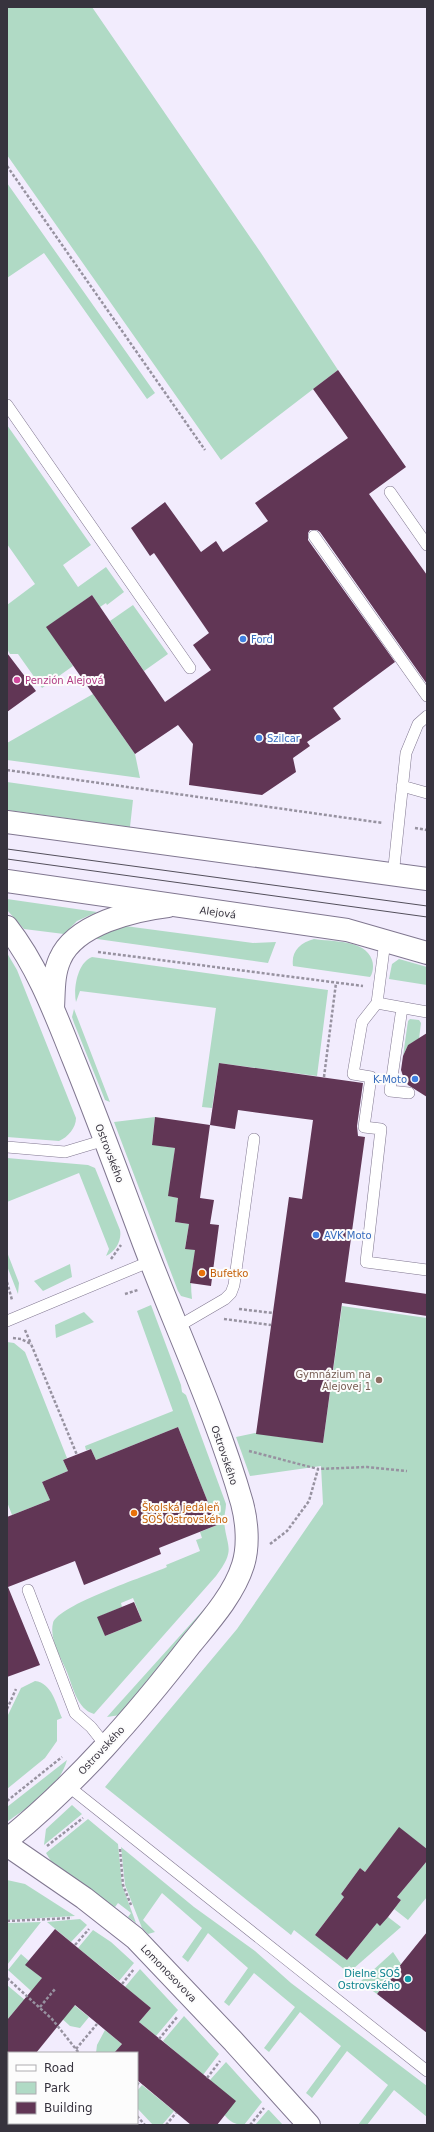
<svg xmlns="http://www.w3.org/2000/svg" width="434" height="2132" font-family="'DejaVu Sans',sans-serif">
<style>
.green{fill:#b0dac5;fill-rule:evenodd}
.building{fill:#613655}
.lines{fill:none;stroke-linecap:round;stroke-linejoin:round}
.lane-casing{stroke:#807790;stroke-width:12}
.street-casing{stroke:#807790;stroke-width:24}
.secondary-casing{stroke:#807790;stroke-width:24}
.path{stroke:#9792a0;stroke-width:2.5;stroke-dasharray:3 2;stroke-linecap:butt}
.lane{stroke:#fff;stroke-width:11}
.street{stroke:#fff;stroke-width:22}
.secondary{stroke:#fff;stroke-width:22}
.tram{stroke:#534f5b;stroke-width:1}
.shop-dot{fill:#3f7fe0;stroke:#fcfcfc;stroke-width:1.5}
.hotel-dot{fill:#d1479c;stroke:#fcfcfc;stroke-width:1.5}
.food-dot{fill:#e8710a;stroke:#fcfcfc;stroke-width:1.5}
.education-dot{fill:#8d6e63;stroke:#fcfcfc;stroke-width:1.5}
.culture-dot{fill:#0f9aa8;stroke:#fcfcfc;stroke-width:1.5}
.labels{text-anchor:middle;stroke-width:4;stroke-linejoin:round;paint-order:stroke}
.shop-label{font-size:10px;fill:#366cbe;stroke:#fcfcfc;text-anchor:start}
.hotel-label{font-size:10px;fill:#b23c85;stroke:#fcfcfc;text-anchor:start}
.street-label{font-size:10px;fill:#37333e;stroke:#fcfcfc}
.food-label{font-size:10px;fill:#c56008;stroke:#fcfcfc;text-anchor:start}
.education-label{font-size:10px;fill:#785e54;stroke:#fcfcfc;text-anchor:end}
.culture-label{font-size:10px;fill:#0d838f;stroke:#fcfcfc;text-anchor:end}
</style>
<rect width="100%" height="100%" fill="#f2ecfd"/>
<!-- green -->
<path class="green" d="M7,7H92L261,253L338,370L221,460L7,155Z
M7,183L155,393L147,399L44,253L7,278Z
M7,425L91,545L63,565L78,587L106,567L124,592L107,605L106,603L100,607L92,595L47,627L73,666L42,688L18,654H10L7,649V605L35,584L7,544Z
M133,605L168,654L144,671L110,621Z
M93,694L135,754L140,778L7,760V743Z
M7,782L133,800L130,827L7,810Z
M7,899L97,912L77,921L64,934L24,929L7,910Z
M125,926L253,943L276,942L268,963L90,938L114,927Z
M314,939C332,942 365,939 372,960C374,965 373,973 370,977L293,966C291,951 300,943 314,939Z
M7,953L17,970L76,1118C76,1128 68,1137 59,1141L7,1137Z
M92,957L328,990L317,1076L219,1063L212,1108L202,1107L216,1008L80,991L76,1002C73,988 78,962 92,957Z
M399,959L427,967V985L389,979L392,964Z
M74,1009L110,1102L105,1100L74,1023L72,1017Z
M410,1019L419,1020L421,1023L419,1039L408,1045L403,1056L408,1021Z
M155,1117L152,1144L175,1148L169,1196L178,1198L175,1222L189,1224L185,1248L197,1250C191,1266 190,1282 192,1299L181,1296L178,1291L114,1122Z
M7,1158L88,1165L95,1168L120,1230C122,1240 116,1251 106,1256L109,1249L79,1173L7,1202Z
M7,1252L19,1283L18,1294L7,1266Z
M70,1264L72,1277L43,1291L34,1281Z
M151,1305L181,1385L182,1392L186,1395L226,1504C226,1510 224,1515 224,1520C226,1548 237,1548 216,1576L94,1714C77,1709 73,1687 67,1672C61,1658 49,1639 53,1623C58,1605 147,1576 167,1567L166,1565L200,1551L196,1540L202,1538L200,1532L217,1525L178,1427L96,1460L91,1449L86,1450L85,1446L173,1411L137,1311ZM133,1598L142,1621L105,1636L98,1617L122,1607L121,1603Z
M342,1306L427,1318V1849L399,1828L365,1872L360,1868L341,1894L344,1897L315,1935L347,1960L377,1923L388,1917L401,1927L353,1969L349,1966L345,1970L294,1930L291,1935L105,1787L237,1629L323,1504L321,1466L250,1476L236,1437L255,1433L323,1443Z
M84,1312L94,1322L56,1338L55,1325Z
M7,1342L14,1343L25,1352L67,1458L63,1460L68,1471L42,1482L50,1500L12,1515L7,1502Z
M223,1588L120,1715L107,1717L115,1708Z
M35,1681C52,1683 56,1704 62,1718L57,1720V1741L45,1758L7,1789V1717L21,1688Z
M67,1760C59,1789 30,1805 7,1822V1807Z
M72,1805L82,1814L44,1845L46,1829Z
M88,1819L118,1844L122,1885L136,1923L128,1917L131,1913L118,1903L115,1907L54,1866L46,1853Z
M121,1847L194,1907L255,1951L291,1983L427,2086V2117L394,2090L367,2125H358L388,2085L347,2051L312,2098L306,2093L341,2046L300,2012L269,2052L264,2048L295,2007L254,1973L229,2006L224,2002L248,1968L208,1933L188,1962L182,1957L202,1928L162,1893L143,1920L155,1932L148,1934L142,1928L125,1885Z
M427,1861V1897L408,1920L394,1909L401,1900L397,1897Z
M7,1880L25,1884L75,1916L7,1920Z
M80,1919L87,1925L71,1942L47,1922Z
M41,1922L7,1965V1923Z
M93,1930L111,1942L134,1963L119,1981L78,1948Z
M393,1952L401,1964L377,1994L360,1982Z
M21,1954L29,1961L26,1965L53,1987L40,1999L8,1970Z
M140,1969L178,2010L156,2036L139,2022L151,2008L125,1987Z
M7,1985L57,2027L56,2028L23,2001L7,2020Z
M58,1992L89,2017L80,2028L70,2026L48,2006Z
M184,2016L219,2054L203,2075L163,2041Z
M105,2030L122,2044L114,2053H96L97,2045Z
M226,2062L262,2102L244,2125C221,2125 217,2098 210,2080Z
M142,2085L174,2111L162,2125H153L137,2108V2091Z
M268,2110H269L283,2125H255Z"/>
<!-- building -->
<path class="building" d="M338,370L406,467L369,494L427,575V684L320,532L317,530H310L308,533V540L395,662L333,708L341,719L307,742L310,746L293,758L296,772L262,795L189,785L193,744L178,725L135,754L46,627L92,595L165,702L211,670L193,645L209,633L154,553L150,556L131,528L165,502L201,552L216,541L223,552L268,521L255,503L348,438L313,389Z
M7,653L36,691L7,712Z
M427,1033V1097L408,1085L404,1079L401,1070L403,1056L408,1045Z
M219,1063L363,1083L357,1126L358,1136L365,1137L345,1282L427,1294V1316L342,1303L323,1443L256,1434L289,1197L302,1199L313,1120L238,1110L235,1129L210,1125Z
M155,1117L210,1125L200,1198L214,1200L210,1224L219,1225L211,1286L190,1283L195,1250L185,1249L189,1224L175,1222L178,1198L168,1196L175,1148L152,1145Z
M178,1427L217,1525L159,1548L161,1554L84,1585L75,1561L8,1587L40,1665L7,1677V1517L50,1500L42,1482L68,1471L63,1460L91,1449L96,1460Z
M134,1602L142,1621L105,1636L97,1617Z
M399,1827L427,1849V1861L397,1897L401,1900L388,1917L380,1926L377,1923L347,1960L315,1935L344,1897L341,1894L360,1868L365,1872Z
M55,1929L151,2008L139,2022L236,2101L217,2125H191L137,2080V2053H114L122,2044L75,2005L36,2053H7V2020L42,1978L25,1965Z
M427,1932V2033L377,1994Z"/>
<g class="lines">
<defs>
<path id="lane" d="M7,405L190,668
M390,492L427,545
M314,536L427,696
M402,786L427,793
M393,876L406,753L418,724L427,716
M385,941L377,1003L362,1022L353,1074L371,1077L364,1127L381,1129L366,1262L427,1270
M377,1003L427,1012
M402,1008L390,1091L409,1093
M7,1147L65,1152L105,1140
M7,1321L151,1261
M177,1327L225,1299L231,1293L234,1285L254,1139
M28,1590L75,1713L91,1727L106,1746
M68,1786L427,2071"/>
<path id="street" d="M7,927C37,965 55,1013 73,1058C97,1117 119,1177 141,1236C174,1325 216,1412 242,1503C247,1522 249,1546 243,1565C234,1594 210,1621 191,1644C136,1715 77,1783 7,1840
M53,1008C54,992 53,974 60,959C75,924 134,910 168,906
M7,1845L84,1898L135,1938L234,2042L309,2125"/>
<path id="secondary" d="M7,822L427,879
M7,881L347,930L427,953"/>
</defs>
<!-- lane casing -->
<use href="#lane" class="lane-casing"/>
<!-- street casing -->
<use href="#street" class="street-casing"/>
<!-- secondary casing -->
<use href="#secondary" class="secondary-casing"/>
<!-- path -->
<path class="path" d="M7,166L205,450
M7,770L383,823
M415,828L427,830
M98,952L363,986
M324,1077L336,983
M111,1259L121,1245
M7,1282L12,1300
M125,1294L138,1290
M239,1309L273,1313
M224,1319L271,1325
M25,1330L31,1344
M13,1338L21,1339L31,1344L77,1455
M249,1451L318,1469
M270,1544L287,1531L309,1501L318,1469L367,1467L407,1471
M7,1709L16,1689
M7,1801L62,1757
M47,1846L83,1818
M120,1849L123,1885L131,1905
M7,1921L72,1918
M75,1945L89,1929
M7,1978L52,2019L79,2053
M122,1984L134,1969
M40,2007L55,1989
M159,2039L178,2016
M76,2049L97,2024
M207,2078L220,2061
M137,2085L139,2082
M7,2111H9
M137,2116L145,2125
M52,2123L59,2125
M166,2125L176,2113
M250,2125L264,2108"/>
<!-- lane -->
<use href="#lane" class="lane"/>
<!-- street -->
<use href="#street" class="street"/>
<!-- secondary -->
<use href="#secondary" class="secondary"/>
<!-- tram -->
<path class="tram" d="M7,849L427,906
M7,859L427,917"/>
</g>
<!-- markers -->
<g class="shop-dot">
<circle cx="243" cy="639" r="4"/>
<circle cx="259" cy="738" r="4"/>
<circle cx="415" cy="1079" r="4"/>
<circle cx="316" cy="1235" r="4"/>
</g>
<circle class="hotel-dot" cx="17" cy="680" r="4"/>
<g class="food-dot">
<circle cx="202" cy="1273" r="4"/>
<circle cx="134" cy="1513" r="4"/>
</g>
<circle class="education-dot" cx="379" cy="1380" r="4"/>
<circle class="culture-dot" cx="408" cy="1979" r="4"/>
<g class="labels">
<!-- shop labels -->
<g class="shop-label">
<text x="251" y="643">Ford</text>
<text x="267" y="742">Szilcar</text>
<text x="407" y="1083" text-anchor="end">K-Moto</text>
<text x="324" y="1239">AVK Moto</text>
</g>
<!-- hotel labels -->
<g class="hotel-label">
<text x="25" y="684">Penzión Alejová</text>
</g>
<!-- street labels -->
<g class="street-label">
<text transform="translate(218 912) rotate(8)" y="4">Alejová</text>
<text transform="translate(110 1153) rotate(69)" y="4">Ostrovského</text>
<text transform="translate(225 1455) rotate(71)" y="4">Ostrovského</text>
<text transform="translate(101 1750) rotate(-47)" y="4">Ostrovského</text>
<text transform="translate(169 1973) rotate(46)" y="4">Lomonosovova</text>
</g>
<!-- food labels -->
<g class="food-label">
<text x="210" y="1277">Bufetko</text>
<text x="142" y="1511">Školská jedáleň<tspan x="142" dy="12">SOŠ Ostrovského</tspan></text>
</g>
<!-- education labels -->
<g class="education-label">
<text x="371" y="1378">Gymnázium na<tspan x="371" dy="12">Alejovej 1</tspan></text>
</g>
<!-- culture labels -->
<g class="culture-label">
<text x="400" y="1977">Dielne SOŠ<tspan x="400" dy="12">Ostrovského</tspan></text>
</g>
</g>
<!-- border -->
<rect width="434" height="2132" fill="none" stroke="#37333e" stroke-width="16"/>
<!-- legend -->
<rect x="8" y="2052" width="130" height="72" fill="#fcfcfc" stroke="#adacb0"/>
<rect x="16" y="2065" width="20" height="6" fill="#ffffff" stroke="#adacb0"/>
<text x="44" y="2072" font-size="12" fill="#37333e">Road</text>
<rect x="16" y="2082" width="20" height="12" fill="#b0dac5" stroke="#adacb0"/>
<text x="44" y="2092" font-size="12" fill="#37333e">Park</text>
<rect x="16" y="2102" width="20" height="12" fill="#613655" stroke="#adacb0"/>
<text x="44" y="2112" font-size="12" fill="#37333e">Building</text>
</svg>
